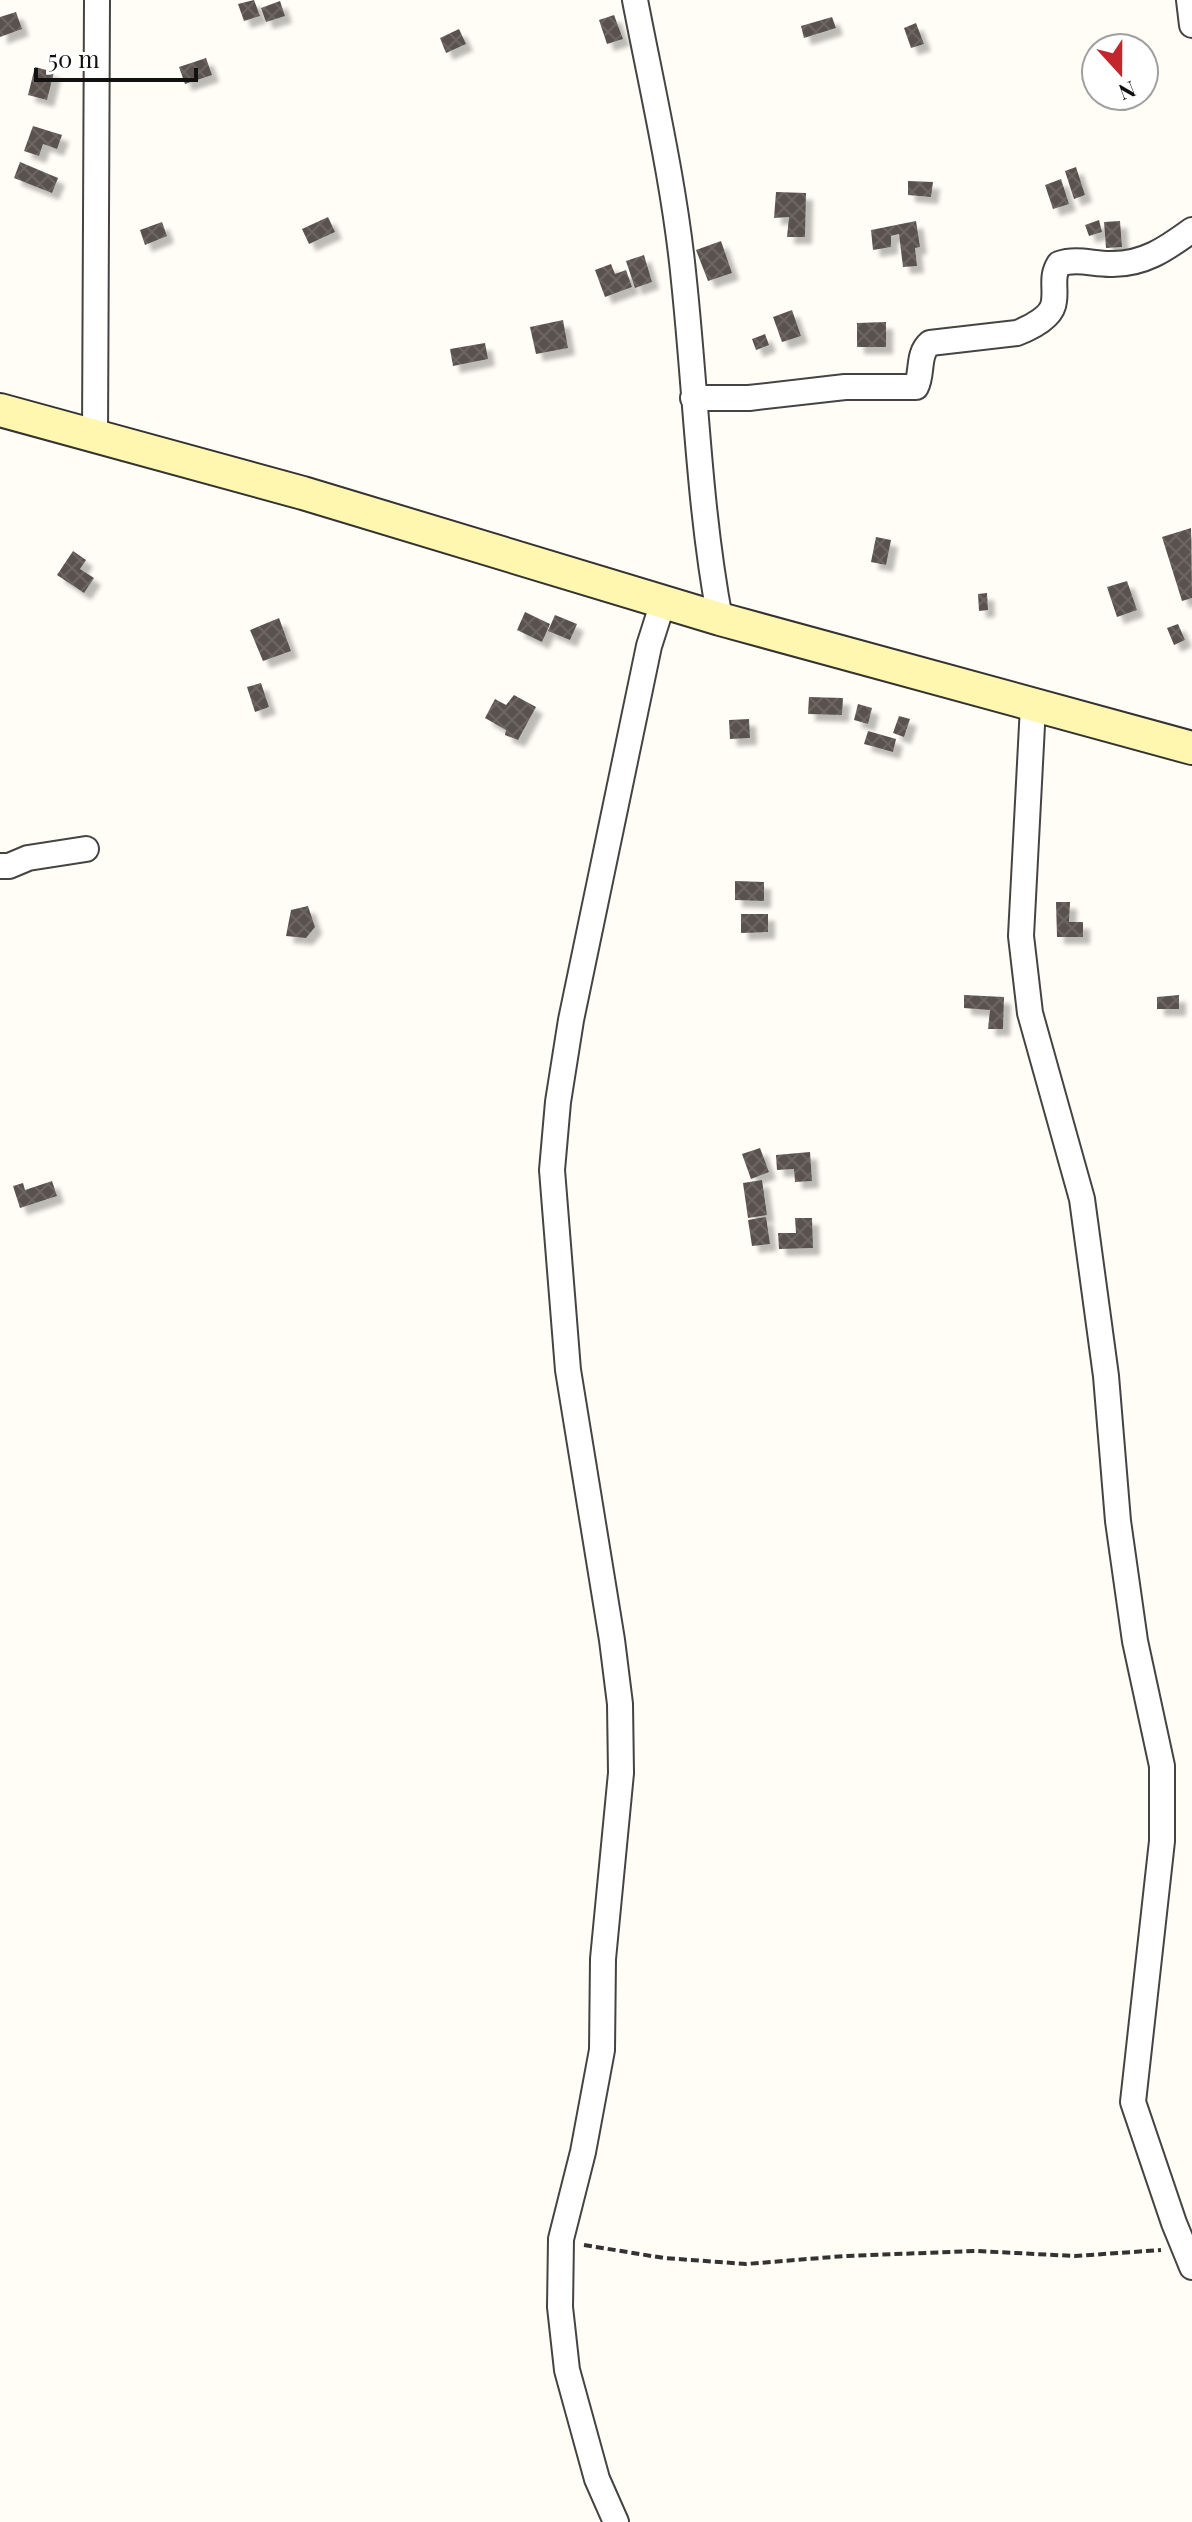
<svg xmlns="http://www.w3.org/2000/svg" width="1192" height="2522" font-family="'Playfair Display',serif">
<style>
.building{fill:url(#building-cross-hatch);filter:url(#shadow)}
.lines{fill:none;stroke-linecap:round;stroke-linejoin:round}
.street-casing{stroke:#444;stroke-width:28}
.secondary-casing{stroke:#333;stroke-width:36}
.path{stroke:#333;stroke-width:4;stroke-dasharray:8 4;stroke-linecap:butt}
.street{stroke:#fff;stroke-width:24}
.secondary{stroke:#fff6b0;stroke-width:32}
</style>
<defs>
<pattern id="building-cross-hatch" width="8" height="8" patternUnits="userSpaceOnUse" patternTransform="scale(2)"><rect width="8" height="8" fill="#5a524d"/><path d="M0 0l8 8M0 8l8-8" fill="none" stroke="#6d6662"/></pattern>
<filter id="shadow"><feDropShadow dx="7" dy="7" stdDeviation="2" flood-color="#0004"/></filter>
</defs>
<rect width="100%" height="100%" fill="#fffdf5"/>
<!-- building -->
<path class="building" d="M254,0L260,16L244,21L238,4Z
M280,1L285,16L266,22L261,8Z
M16,12L22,29L0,37V17Z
M614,15L623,39L607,44L599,20Z
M832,17L836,28L804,38L801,26Z
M916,23L924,44L911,48L904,28Z
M459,29L466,44L446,53L440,38Z
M206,58L212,75L185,84L179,67Z
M35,67L54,72L47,100L28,95Z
M33,126L62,135L57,149L43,144L39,156L24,151Z
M20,162L58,178L52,193L14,178Z
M1076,167L1085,195L1074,199L1065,171Z
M1061,179L1069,204L1053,209L1045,185Z
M908,181L933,182L931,197L908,195Z
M776,192L806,193L805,237H787L789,217L774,218Z
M328,217L335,232L309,244L302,229Z
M1099,220L1102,232L1089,236L1085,225Z
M916,221L920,247L915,248L917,266L903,267L899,234L891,236V247L873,250L871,230Z
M1120,221L1122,247L1106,248L1104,222Z
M162,222L167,236L145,245L140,230Z
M721,241L732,273L708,281L696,250Z
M644,255L652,282L635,288L626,261Z
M611,264L615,274L626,270L632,287L605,297L595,270Z
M792,310L801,336L782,342L773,317Z
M563,320L568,348L536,354L530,327Z
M886,322V347H857V323Z
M765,334L769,345L756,350L752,339Z
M485,343L488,359L453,366L450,349Z
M1191,528L1192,598L1182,601L1162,537Z
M876,537L891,540L886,565L871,562Z
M73,551L86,560L80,569L94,578L84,593L57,575Z
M1127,581L1137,610L1117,617L1107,587Z
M987,593L988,610L979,611L978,594Z
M525,612L550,624L542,642L517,630Z
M555,615L577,624L570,640L548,631Z
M279,618L291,651L263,661L250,630Z
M1178,624L1185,640L1174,645L1167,628Z
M261,683L269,707L255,712L247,687Z
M514,695L536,707L518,740L505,735L506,730L485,718L495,699L506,705Z
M809,697L843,698L842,715L808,714Z
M858,704L872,708L868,724L854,720Z
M899,716L910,719L904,737L893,733Z
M749,719L750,738L730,739L729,720Z
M868,731L896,739L893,752L864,744Z
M735,881L764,882V901L735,900Z
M1056,902H1070L1069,922H1083V937H1057Z
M308,906L315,927L306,938L286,936L291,910Z
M741,914H768V932L741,933Z
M964,995L1004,997L1003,1029H988L990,1010L964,1008Z
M1179,995V1009H1157V997Z
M760,1148L769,1172L751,1179L742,1154Z
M810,1152L812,1181L795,1182L794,1169L777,1170L776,1155Z
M762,1180L767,1215L748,1218L743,1183Z
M52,1181L57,1196L20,1208L13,1186L23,1183L25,1190Z
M766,1217L770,1244L752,1246L748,1220Z
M795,1218H812L813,1248L779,1249L778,1233H796Z"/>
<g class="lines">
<defs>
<path id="street" d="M635,0C653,93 675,187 684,281C696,394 699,508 720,619
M1189,0L1192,25
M693,398H749L845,387H916C923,373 917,354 930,343L1017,333C1030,328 1053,317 1054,301C1056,287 1051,277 1059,264C1077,258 1092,264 1110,264C1143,265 1166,249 1192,230
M95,437L97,0
M1033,706L1021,936L1030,1013L1082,1199L1106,1376L1118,1521L1135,1641L1162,1766V1841L1133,2102L1174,2223L1192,2267
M0,866H9L28,858L86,849
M616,2522L597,2479L567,2370L560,2307L561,2239L583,2152L602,2050L603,1959L621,1773L620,1704L612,1640L568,1370L552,1170L558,1102L571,1020L649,646L663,602"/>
<path id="secondary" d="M0,410L303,493L720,619L1192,748"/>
</defs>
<!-- street casing -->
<use href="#street" class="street-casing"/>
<!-- secondary casing -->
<use href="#secondary" class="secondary-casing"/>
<!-- path -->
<path class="path" d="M584,2245L664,2258L746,2264L845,2256L976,2251L1075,2256L1161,2250"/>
<!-- street -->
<use href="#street" class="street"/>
<!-- secondary -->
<use href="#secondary" class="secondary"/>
</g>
<!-- north arrow -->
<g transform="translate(1120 72) rotate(159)"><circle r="38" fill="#ffffff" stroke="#a0a0a0" stroke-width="2"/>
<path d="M0-6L14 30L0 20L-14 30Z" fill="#c4262e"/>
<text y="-12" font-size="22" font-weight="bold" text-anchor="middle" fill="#111111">N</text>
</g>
<!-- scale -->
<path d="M36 68v12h160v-12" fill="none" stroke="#111111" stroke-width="4"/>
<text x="48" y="68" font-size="24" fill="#111111" stroke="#ffffff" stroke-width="6" paint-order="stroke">50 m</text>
</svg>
